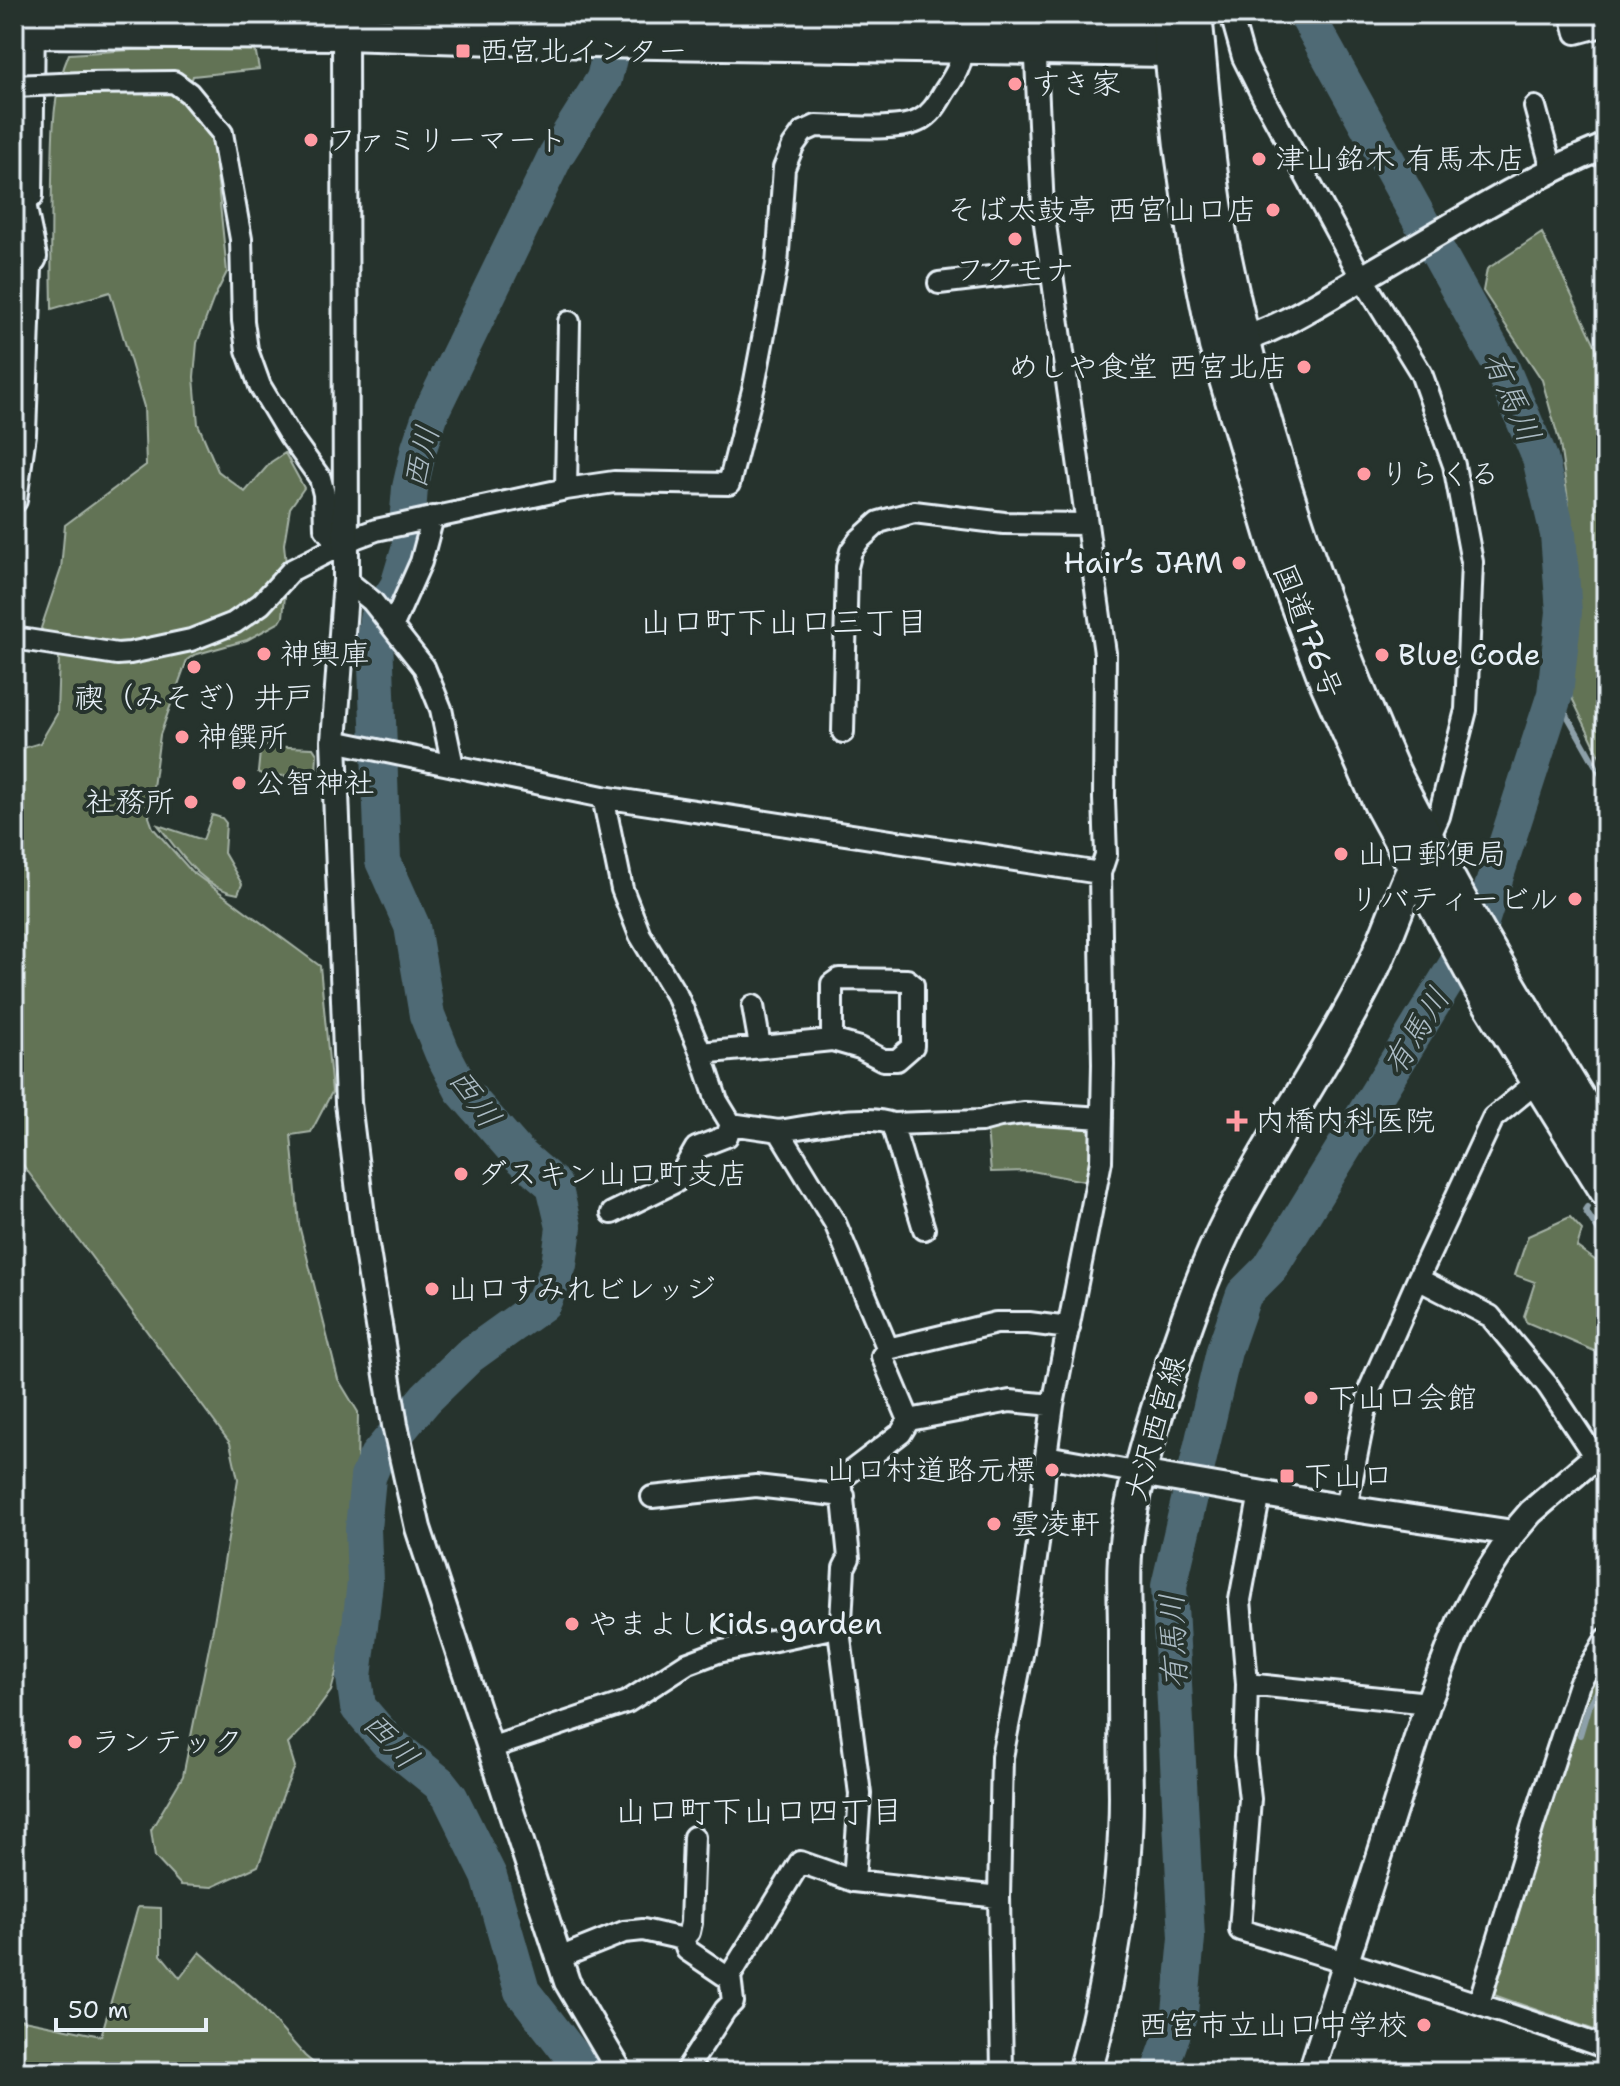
<svg xmlns="http://www.w3.org/2000/svg" width="1620" height="2086" font-family="'Shantell Sans','Klee One',sans-serif">
<style>
.green{fill:#627355;stroke:#a5b2a6;stroke-width:2}
.lines{fill:none;stroke-linecap:round;stroke-linejoin:round}
.stream{stroke:#8da0a9;stroke-width:6}
.river{stroke:#506a75;stroke-width:36}
.minor-casing{stroke:#e8f1f8;stroke-width:26}
.tertiary-casing{stroke:#e8f1f8;stroke-width:30}
.primary-casing{stroke:#e8f1f8;stroke-width:38}
.trunk-casing{stroke:#e8f1f8;stroke-width:38}
.minor{stroke:#26332d;stroke-width:20}
.tertiary{stroke:#26332d;stroke-width:24}
.primary{stroke:#26332d;stroke-width:32}
.trunk{stroke:#26332d;stroke-width:32}
.minor-bridge-casing{stroke:#e8f1f8;stroke-width:26;stroke-linecap:butt}
.minor-bridge{stroke:#26332d;stroke-width:20}
.poi-dot{fill:#ff9aa2;stroke:#26332d;stroke-width:3}
.labels{text-anchor:middle;stroke-width:8;stroke-linejoin:round;paint-order:stroke}
.poi-label{font-size:30px;fill:#e8f1f8;stroke:#26332d;text-anchor:start}
.street-label{font-size:30px;fill:#e8f1f8;stroke:#26332d}
.water-label{font-size:32px;font-style:italic;fill:#abbbc4;stroke:#26332d}
.neighbourhood-label{font-size:32px;fill:#e8f1f8;stroke:#26332d}
</style>
<rect width="100%" height="100%" fill="#26332d"/>
<filter id="ink" filterUnits="userSpaceOnUse"><feTurbulence type="fractalNoise" baseFrequency=".0125" numOctaves="2"/><feDisplacementMap in="SourceGraphic" scale="16" xChannelSelector="R" yChannelSelector="G"/><feConvolveMatrix kernelMatrix="1 2 1 2 8 2 1 2 1" color-interpolation-filters="sRGB"/></filter>
<g filter="url(#ink)">
<!-- green -->
<path class="green" d="M243,43L256,53L259,69L193,76L185,101L213,136L227,272L213,300L197,343L194,377L198,424L218,471L245,492L271,462L285,453L304,488L290,508L284,544L287,574L283,617L280,622L247,640L194,655L187,660L160,735L149,817L153,828L191,871L320,966L332,1092L311,1132L291,1135L299,1225L338,1379L358,1412L357,1478L349,1519V1581L346,1636L331,1691L307,1724L288,1744L295,1767C279,1799 271,1833 258,1866L212,1887L181,1885L155,1857L151,1830L183,1776L213,1628L238,1479L230,1443L14,1153V751L40,743L57,714L59,657L41,628L61,569L65,525L146,465L144,407L110,292L52,309C51,266 51,223 52,180C53,136 51,96 69,54Z
M1542,233L1600,355L1606,375V769L1572,698L1569,507L1560,444L1542,380L1483,291L1487,269Z
M264,746L313,748L317,754L316,774L312,777L263,775L258,772L260,752Z
M212,815L222,818L226,823L224,853L242,884L238,894C202,889 179,851 158,825L203,840Z
M1026,1119L1095,1127L1089,1182L1032,1171L991,1172L987,1129Z
M1570,1217L1582,1230L1577,1247L1606,1268V1356L1526,1322L1524,1316L1535,1282L1515,1275L1528,1236Z
M1606,1658V2034L1494,1995L1556,1787L1590,1684Z
M138,1907L161,1908V1955L180,1978L200,1952L256,2001L305,2056L322,2070L321,2072H14V2018L101,2036Z"/>
<g class="lines">
<!-- stream -->
<path class="stream" d="M1555,694L1606,784
M1587,1207L1585,1210L1606,1242
M1580,1735L1588,1708L1606,1676"/>
<!-- river -->
<path class="river" d="M585,2072L522,1991L489,1876L450,1797L439,1783L387,1741L358,1707L354,1677L365,1582L363,1529L368,1477L377,1456L426,1398L469,1356L543,1303L559,1265L564,1227L554,1185L518,1154L462,1090L442,1052L427,1015L412,926L383,861L375,637L377,619L398,586L410,546L408,512L410,488L419,448L432,410L556,155L604,79L609,58L616,14
M1159,2072L1180,2013L1187,1938L1169,1586L1224,1351L1244,1294L1270,1268L1479,928L1555,694L1564,612L1558,534L1540,458L1501,366L1306,14"/>
<defs>
<path id="minor" d="M1231,14L1243,57L1263,97L1355,266L1421,373L1454,465L1472,562L1466,710L1439,816L1428,840
M1571,14L1576,33L1606,25
M83,83L174,82L189,93L222,133L241,239L243,321L247,350L260,386L290,436L320,478L324,494L325,528L332,537L345,542
M1535,107L1552,169
M939,283L1051,270
M566,489L569,322
M346,580L372,601L424,667L441,709L453,766
M393,625L421,562L433,517
M14,638L117,654L130,653L191,640L234,623L261,604L292,570L357,537L376,530L566,489L614,482L729,484L754,386L777,265L784,168L793,146L803,132L816,126C842,126 900,132 920,120C932,114 938,102 944,92C954,77 962,65 963,47
M843,732L847,567L851,551L859,540L879,522L914,512L1004,523L1086,524
M334,741L603,797L1100,873
M603,797L622,889L640,935L678,998L701,1053L717,1101L731,1124L779,1131L835,1223L888,1349L882,1356L909,1420
M753,1006L760,1046
M701,1053L832,1040L860,1048L883,1060H897L913,1046V985L907,980L839,979L832,984V1040
M892,1124L924,1229
M779,1131C809,1127 865,1113 892,1124L981,1121L1000,1116L1025,1113L1102,1118
M612,1213L677,1181L696,1148L727,1136L731,1124
M1418,1279L1490,1316L1548,1386L1595,1457
M888,1349L996,1323H1029L1069,1328
M1046,1456L1140,1473
M1260,1493L1240,1600L1247,1684L1245,1756L1250,1799L1240,1930C1362,1966 1484,2005 1604,2047L1606,2050
M652,1497L756,1486L844,1496
M1346,1508L1370,1388L1418,1279L1493,1118L1538,1081
M1247,1684L1428,1703
M490,1748L627,1702L686,1664L718,1652L841,1626
M999,1897L854,1881L860,1794L840,1638L844,1568L849,1558L841,1479L901,1433L909,1420L1010,1401L1053,1405
M683,1939L689,1932L691,1923L694,1837
M559,1958L624,1932L643,1930L683,1939L687,1950L724,1975L730,1976L800,1862L854,1881
M1479,2003L1533,1825L1579,1684L1606,1639
M685,2072L725,2010L733,2002L730,1976
M1002,2072L999,1897L1002,1757L1023,1650L1038,1544L1046,1456L1053,1405L1101,1161L1103,1064L1100,873L1106,855L1104,799L1105,653L1043,210L1035,38"/>
<path id="tertiary" d="M345,14L346,580L334,741L348,1103L365,1239L395,1425L418,1528L567,1982L620,2072
M30,196L32,14
M1230,343C1275,332 1317,304 1357,281C1439,234 1518,182 1606,146
M14,500L23,434L30,240
M1140,1473L1346,1508L1513,1533
M1311,2072L1428,1703L1460,1621L1478,1587L1513,1533L1531,1512L1595,1457L1606,1450"/>
<path id="primary" d="M495,16L1168,26L1195,37
M14,31L344,33L591,41L1170,50L1195,39
M14,159L19,204L30,257
M1085,2072C1109,1985 1126,1886 1126,1796C1125,1742 1125,1687 1125,1633C1125,1598 1122,1564 1128,1529C1136,1476 1153,1423 1170,1372C1187,1319 1206,1265 1232,1215C1275,1134 1327,1059 1368,978C1389,935 1402,888 1425,846"/>
<path id="trunk" d="M1167,14L1181,146L1195,242L1216,346L1279,557L1326,681L1380,803L1481,989L1606,1190
M1195,14C1203,91 1207,168 1222,244C1258,424 1317,600 1391,767C1402,791 1415,814 1427,838C1481,943 1544,1043 1606,1143"/>
</defs>
<!-- minor casing -->
<use href="#minor" class="minor-casing"/>
<!-- tertiary casing -->
<use href="#tertiary" class="tertiary-casing"/>
<!-- primary casing -->
<use href="#primary" class="primary-casing"/>
<!-- trunk casing -->
<use href="#trunk" class="trunk-casing"/>
<!-- minor -->
<use href="#minor" class="minor"/>
<!-- tertiary -->
<use href="#tertiary" class="tertiary"/>
<!-- primary -->
<use href="#primary" class="primary"/>
<!-- trunk -->
<use href="#trunk" class="trunk"/>
<defs>
<path id="minor-bridge" d="M14,86L83,83"/>
</defs>
<!-- minor-bridge casing -->
<use href="#minor-bridge" class="minor-bridge-casing"/>
<!-- minor-bridge -->
<use href="#minor-bridge" class="minor-bridge"/>
</g>
</g>
<!-- markers -->
<g class="poi-dot">
<rect x="455" y="43" width="16" height="16" rx="4"/>
<circle cx="1015" cy="84" r="8"/>
<circle cx="311" cy="140" r="8"/>
<circle cx="1259" cy="159" r="8"/>
<circle cx="1273" cy="210" r="8"/>
<circle cx="1015" cy="239" r="8"/>
<circle cx="1304" cy="367" r="8"/>
<circle cx="1364" cy="474" r="8"/>
<circle cx="1239" cy="563" r="8"/>
<circle cx="264" cy="654" r="8"/>
<circle cx="1382" cy="655" r="8"/>
<circle cx="194" cy="667" r="8"/>
<circle cx="182" cy="737" r="8"/>
<circle cx="239" cy="783" r="8"/>
<circle cx="191" cy="802" r="8"/>
<circle cx="1341" cy="854" r="8"/>
<circle cx="1575" cy="899" r="8"/>
<path d="M1233 1109h8v8h8v8h-8v8h-8v-8h-8v-8h8z"/>
<circle cx="461" cy="1174" r="8"/>
<circle cx="432" cy="1289" r="8"/>
<circle cx="1311" cy="1398" r="8"/>
<circle cx="1052" cy="1470" r="8"/>
<rect x="1279" y="1468" width="16" height="16" rx="4"/>
<circle cx="994" cy="1524" r="8"/>
<circle cx="572" cy="1624" r="8"/>
<circle cx="75" cy="1742" r="8"/>
<circle cx="1424" cy="2025" r="8"/>
</g>
<g class="labels">
<!-- poi labels -->
<g class="poi-label">
<text x="479" y="61">西宮北インター</text>
<text x="1031" y="94">すき家</text>
<text x="327" y="150">ファミリーマート</text>
<text x="1275" y="169">津山銘木 有馬本店</text>
<text x="1257" y="220" text-anchor="end">そば太鼓亭 西宮山口店</text>
<text x="1015" y="280" text-anchor="middle">フクモナ</text>
<text x="1288" y="377" text-anchor="end">めしや食堂 西宮北店</text>
<text x="1380" y="484">りらくる</text>
<text x="1223" y="573" text-anchor="end">Hair’s JAM</text>
<text x="280" y="664">神輿庫</text>
<text x="1398" y="665">Blue Code</text>
<text x="194" y="708" text-anchor="middle">禊（みそぎ）井戸</text>
<text x="198" y="747">神饌所</text>
<text x="255" y="793">公智神社</text>
<text x="175" y="812" text-anchor="end">社務所</text>
<text x="1357" y="864">山口郵便局</text>
<text x="1559" y="909" text-anchor="end">リバティービル</text>
<text x="1255" y="1131">内橋内科医院</text>
<text x="477" y="1184">ダスキン山口町支店</text>
<text x="448" y="1299">山口すみれビレッジ</text>
<text x="1327" y="1408">下山口会館</text>
<text x="1036" y="1480" text-anchor="end">山口村道路元標</text>
<text x="1303" y="1486">下山口</text>
<text x="1010" y="1534">雲凌軒</text>
<text x="588" y="1634">やまよしKids garden</text>
<text x="91" y="1752">ランテック</text>
<text x="1408" y="2035" text-anchor="end">西宮市立山口中学校</text>
</g>
<!-- street labels -->
<g class="street-label">
<text transform="translate(1308 631) rotate(69)" y="10">国道176号</text>
<text transform="translate(1155 1428) rotate(-74)" y="10">大沢西宮線</text>
</g>
<!-- water labels -->
<g class="water-label">
<text transform="translate(1512 397) rotate(66)" y="11">有馬川</text>
<text transform="translate(421 457) rotate(-77)" y="11">西川</text>
<text transform="translate(1416 1031) rotate(-58)" y="11">有馬川</text>
<text transform="translate(475 1098) rotate(54)" y="11">西川</text>
<text transform="translate(1173 1641) rotate(-92)" y="11">有馬川</text>
<text transform="translate(391 1740) rotate(46)" y="11">西川</text>
</g>
<!-- neighbourhood labels -->
<g class="neighbourhood-label">
<text x="784" y="633">山口町下山口三丁目</text>
<text x="759" y="1822">山口町下山口四丁目</text>
</g>
</g>
<!-- margin -->
<rect width="1620" height="2086" fill="none" stroke="#26332d" stroke-width="48"/>
<rect x="24" y="24" width="1572" height="2038" fill="none" stroke="#e8f1f8" stroke-width="3" filter="url(#ink)"/>
<!-- scale -->
<path d="M56 2018v12h150v-12" fill="none" stroke="#e8f1f8" stroke-width="4"/>
<text x="68" y="2018" font-size="24" fill="#e8f1f8" stroke="#26332d" stroke-width="6" paint-order="stroke">50 m</text>
</svg>
